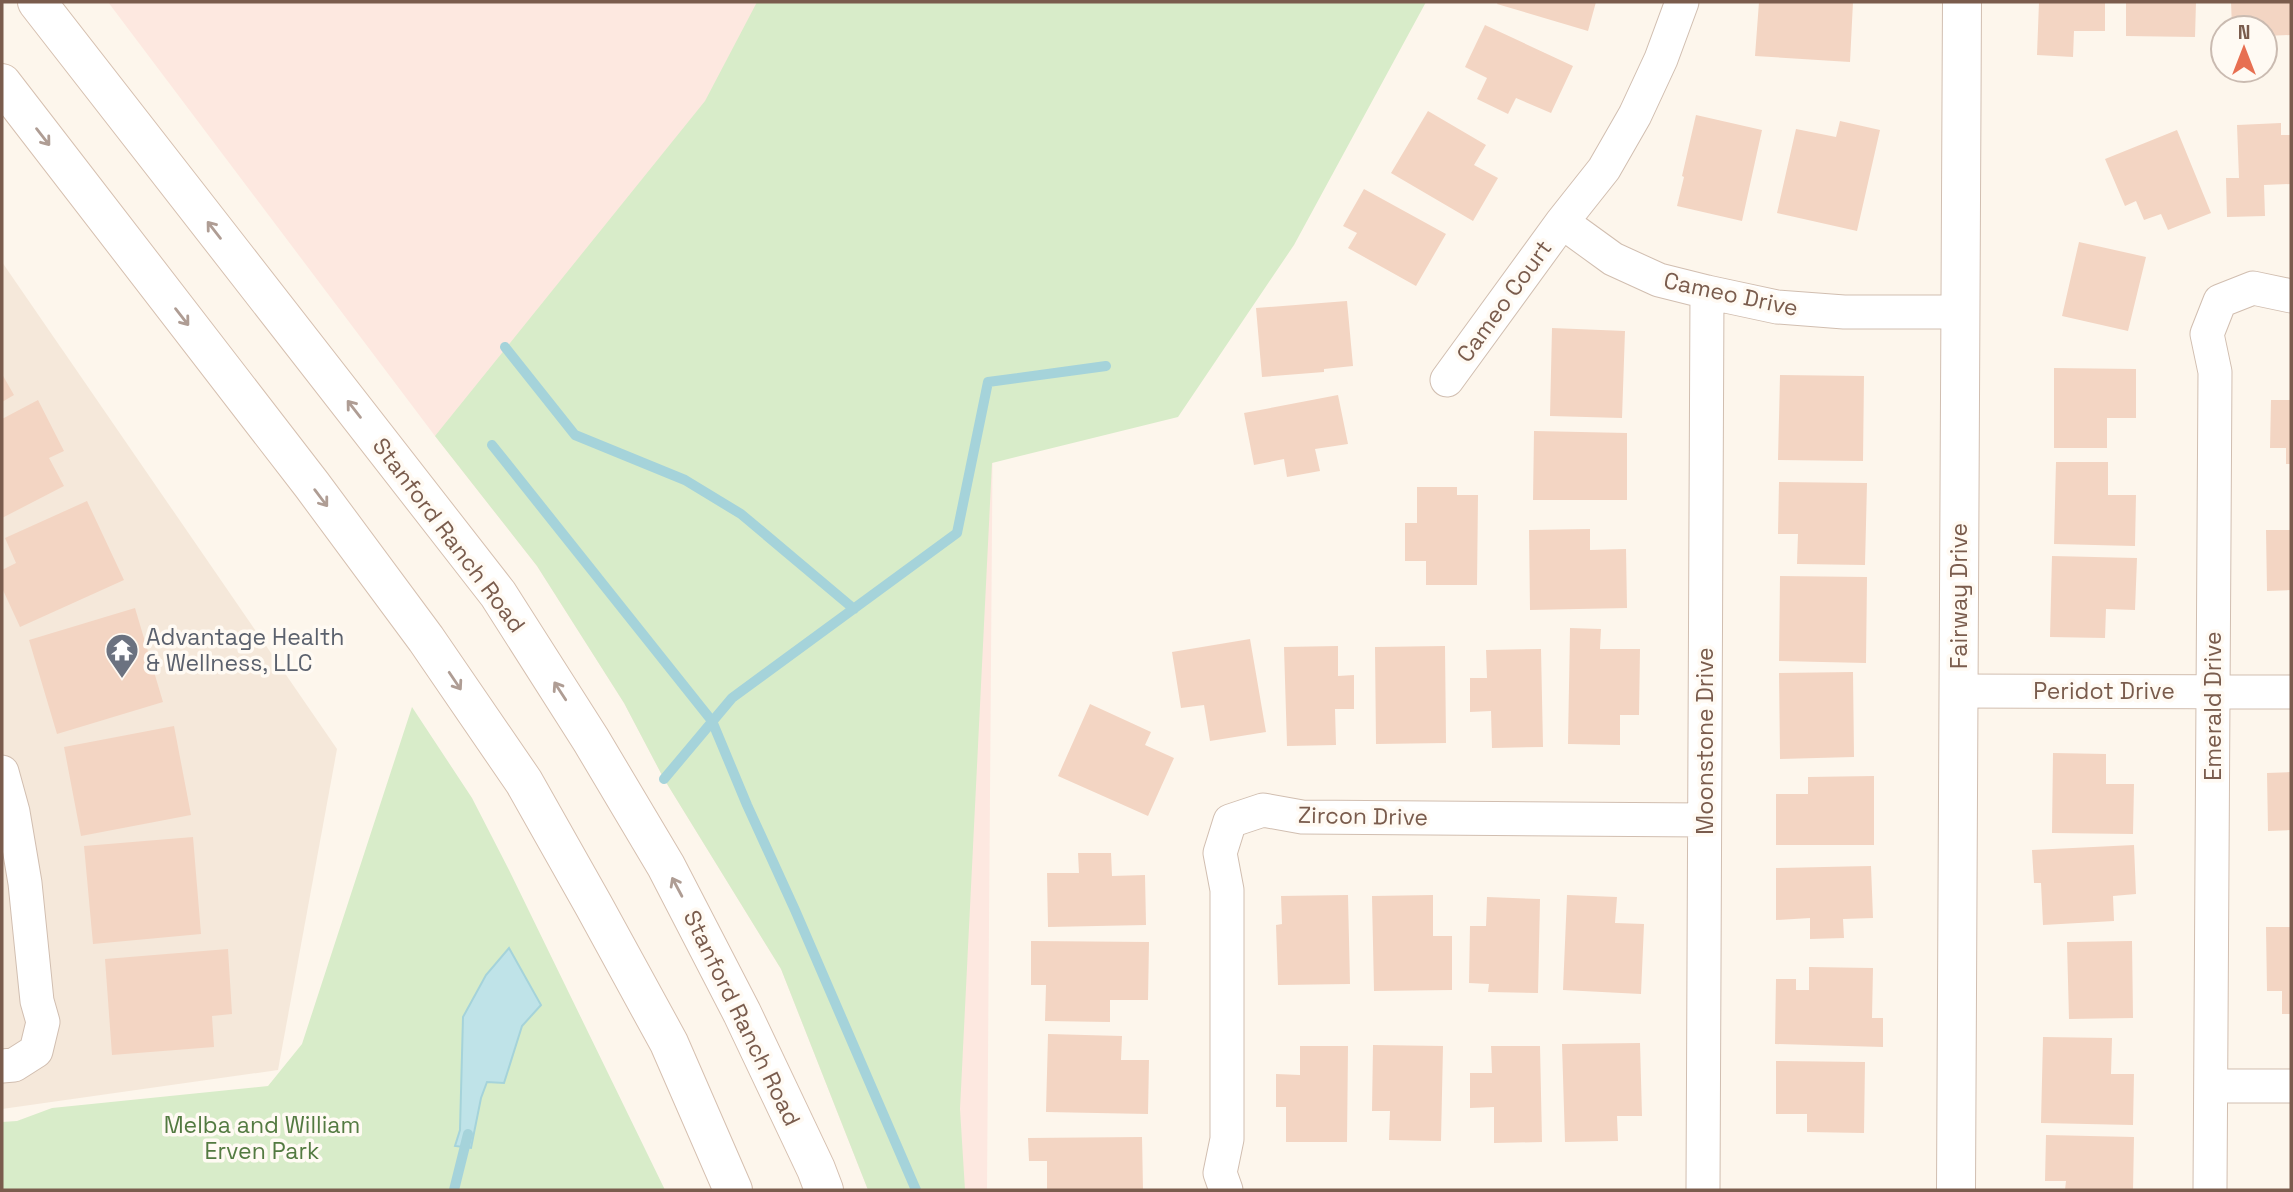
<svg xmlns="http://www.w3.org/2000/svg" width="2293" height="1192" font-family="'Space Grotesk',sans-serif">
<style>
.residential{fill:#f5e8da}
.commercial{fill:#fde8e0}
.green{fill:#d8ecc9}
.water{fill:#bfe3e8;stroke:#a5d3da;stroke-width:2}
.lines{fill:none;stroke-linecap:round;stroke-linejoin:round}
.stream{stroke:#a5d3da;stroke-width:10}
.building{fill:#f3d5c3}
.minor-casing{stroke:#d1beb0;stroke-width:35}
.tertiary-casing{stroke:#d1beb0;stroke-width:40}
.secondary-casing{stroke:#d6c0b0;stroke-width:40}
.minor{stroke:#fff;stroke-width:33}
.tertiary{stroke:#fff;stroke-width:38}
.secondary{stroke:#fff;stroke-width:38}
.oneway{stroke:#af9d94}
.labels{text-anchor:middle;stroke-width:7;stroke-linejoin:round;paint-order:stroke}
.street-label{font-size:23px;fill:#7a5c4d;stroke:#fffaf3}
.worship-label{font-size:23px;fill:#5b616d;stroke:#fffaf3;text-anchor:start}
.park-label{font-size:23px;fill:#537a41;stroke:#fffaf3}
</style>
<rect width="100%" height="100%" fill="#fdf6ec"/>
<!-- residential -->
<path class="residential" d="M2,262L337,749L278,1070L2,1109Z"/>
<!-- commercial -->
<path class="commercial" d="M108,2H996L987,1190H868L781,969L664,779L624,703L537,566L435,436Z"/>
<!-- green -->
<path class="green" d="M757,2H1426L1294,245L1178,417L992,463L960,1109L965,1190H868L781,969L664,779L624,703L537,566L435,436L705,101Z
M412,707L472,798L509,870L665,1190H2V1122L17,1121L52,1108L268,1086L302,1044Z"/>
<!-- water -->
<path class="water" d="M509,948L541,1005L522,1026L504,1083L487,1082L481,1098L471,1148L455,1146L460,1130L463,1017L486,975Z"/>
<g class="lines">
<!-- stream -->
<path class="stream" d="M505,347L575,435L685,480L741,514L854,609
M492,445L712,721L747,805L795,910L916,1190
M664,779L732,698L957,533L988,382L1106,366
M454,1190L468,1134"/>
</g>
<!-- building -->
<path class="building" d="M1498,2H1596L1588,31L1497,4Z
M1759,2H1853L1850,62L1755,56Z
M2039,2H2105V31H2074L2073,57L2037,55Z
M2126,2H2196L2195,37L2126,36Z
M2231,2H2291V35L2265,36V28H2232Z
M1485,25L1573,66L1551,113L1516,98L1508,114L1477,99L1487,78L1465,67Z
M1428,111L1486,145L1474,165L1498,178L1473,221L1391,173Z
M1696,115L1762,130L1742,221L1677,206L1684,177L1682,176Z
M1840,121L1880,130L1857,231L1777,213L1796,129L1836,137Z
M2281,123V135H2291V184L2264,185L2265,216L2227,217L2226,178H2239L2237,125Z
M2177,130L2211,213L2168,230L2161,214L2144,220L2136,201L2125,206L2105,159Z
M1364,189L1446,234L1416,286L1348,248L1357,233L1343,226Z
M2079,242L2146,257L2128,331L2062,316Z
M1347,301L1353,366L1324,369V372L1262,377L1256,308Z
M1552,328L1625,331L1622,418L1550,416Z
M2054,368L2136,369V418H2107V448H2054Z
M2,374L14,395L2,402Z
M1780,375L1864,376L1863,461L1778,460Z
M1338,395L1348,444L1315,449L1320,471L1287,477L1284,459L1254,465L1244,413Z
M38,400L64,451L49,458L64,486L2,518V419Z
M2271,400H2291V464H2286V448H2270Z
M1534,431L1627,433V500H1533Z
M2056,462H2108V495H2136L2135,546L2054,544Z
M1779,482L1867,483L1865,565L1797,564L1798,534H1778Z
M1417,487H1457V495H1478L1477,585H1426V561H1405V523H1417Z
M87,501L124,580L20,627L2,588V570L16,563L5,538Z
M1590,529V550L1626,549L1627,608L1530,610L1529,530Z
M2266,530H2291V590L2267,591Z
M2052,556L2137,558L2135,610L2106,609L2105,638L2050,637Z
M1780,576L1867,577L1866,663L1779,661Z
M135,608L163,702L57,734L29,640Z
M1570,628L1601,629L1600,649H1640L1639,715H1620V745L1568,744Z
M1250,639L1266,732L1210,741L1204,705L1181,708L1172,652Z
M1338,646V676L1354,675V709H1335L1336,745L1287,746L1284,647Z
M1445,646L1446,743L1376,744L1375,647Z
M1541,649L1543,747L1492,748L1491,711L1470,712V678H1487L1486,650Z
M1853,672L1854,757L1780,759L1779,673Z
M1090,704L1151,732L1145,745L1174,758L1148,816L1058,776Z
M174,726L191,815L81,836L64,747Z
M2053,753L2106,754V784H2134L2133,834L2052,833Z
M2291,772V830L2268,831L2267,773Z
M1874,776V845H1776V794H1808V777Z
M193,837L201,934L93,944L84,846Z
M2134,845L2136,894L2113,896L2114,921L2043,925L2041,883H2034L2032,850Z
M1078,853H1111L1112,876L1145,875L1146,925L1048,927L1047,873H1079Z
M1871,866L1873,918L1843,919L1844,938L1810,939V918L1776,920V868Z
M1348,895L1350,984L1278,985L1276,925L1282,924L1281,896Z
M1433,895V936H1452V990L1374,991L1372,896Z
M1567,895L1617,897L1615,923L1644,924L1641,994L1563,990Z
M1487,897L1540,899L1538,993L1488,992L1489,984L1469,983L1470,926H1486Z
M2266,927H2291V1014H2282V991H2267Z
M1031,941L1149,942L1148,1000H1110V1022L1045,1021L1046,985H1031Z
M2132,941L2133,1018L2069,1019L2067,942Z
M228,949L232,1014L212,1016L214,1047L112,1055L105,959Z
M1809,967L1873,968L1872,1018H1883V1047L1775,1044L1776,979H1796V990H1809Z
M1048,1034L1122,1036L1121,1060H1149L1148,1114L1046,1112Z
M2043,1037L2112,1038L2111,1074H2134L2133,1125L2041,1123Z
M1640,1043L1642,1116H1617L1618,1141L1565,1142L1562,1044Z
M1373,1045L1443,1046L1441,1141L1389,1140L1390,1111H1372Z
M1300,1046H1348L1347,1142H1286V1107H1276V1074L1300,1075Z
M1491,1046H1540L1542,1142L1494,1143V1107L1470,1108V1073H1492Z
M1776,1061L1865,1062L1864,1133L1807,1132V1114H1776Z
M2046,1135L2134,1137L2133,1190H2065L2066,1181H2045Z
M1142,1137L1143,1190H1047V1161H1029L1028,1138Z"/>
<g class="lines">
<defs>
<path id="minor" d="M1562,222L1613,259L1659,280L1707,292L1777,307L1844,312H1960
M1447,380L1562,222L1604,169L1635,115L1661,59L1682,2
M1958,691L2291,692
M2,772L13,812L25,883L37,1001L43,1022L36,1051L14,1065L2,1066
M2211,1086H2291
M1226,1190L1220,1173L1227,1139V890L1220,853L1230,821L1263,810L1302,817L1704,820
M1703,1190L1707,292
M2210,1190L2215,372L2207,334L2220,301L2253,288L2291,296"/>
<path id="tertiary" d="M1956,1190L1962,2"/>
<path id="secondary" d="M37,2L498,594L591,740L666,866L742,1013L816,1169L824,1190
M2,83L312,485L426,639L524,782L594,906L669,1043L733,1190"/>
</defs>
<!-- minor casing -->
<use href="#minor" class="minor-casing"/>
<!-- tertiary casing -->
<use href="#tertiary" class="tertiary-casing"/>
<!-- secondary casing -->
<use href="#secondary" class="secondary-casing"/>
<!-- minor -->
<use href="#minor" class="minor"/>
<!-- tertiary -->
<use href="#tertiary" class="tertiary"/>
<!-- secondary -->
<use href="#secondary" class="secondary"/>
</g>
<!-- one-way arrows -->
<defs><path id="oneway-shaft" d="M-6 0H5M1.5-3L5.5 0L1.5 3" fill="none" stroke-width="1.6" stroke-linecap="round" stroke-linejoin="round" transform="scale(1.75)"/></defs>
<g class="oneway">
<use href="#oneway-shaft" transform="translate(43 137) rotate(52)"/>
<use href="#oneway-shaft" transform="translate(214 230) rotate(-128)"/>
<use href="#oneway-shaft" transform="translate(182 317) rotate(52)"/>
<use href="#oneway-shaft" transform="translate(354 409) rotate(-128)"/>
<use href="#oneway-shaft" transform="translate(321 498) rotate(53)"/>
<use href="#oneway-shaft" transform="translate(455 681) rotate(56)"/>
<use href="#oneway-shaft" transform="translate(560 691) rotate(-123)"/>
<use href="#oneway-shaft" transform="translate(677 887) rotate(-118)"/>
</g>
<!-- icons -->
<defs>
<symbol id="temple-pin" viewBox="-11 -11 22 30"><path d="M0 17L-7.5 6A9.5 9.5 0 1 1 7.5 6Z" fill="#6b7280" stroke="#fffaf3"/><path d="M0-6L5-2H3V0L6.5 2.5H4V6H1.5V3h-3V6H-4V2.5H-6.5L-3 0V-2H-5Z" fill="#fff"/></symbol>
</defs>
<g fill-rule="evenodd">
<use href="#temple-pin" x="103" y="631" width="38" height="52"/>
</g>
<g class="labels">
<!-- street labels -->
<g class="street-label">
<text transform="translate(1731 294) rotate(12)" y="8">Cameo Drive</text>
<text transform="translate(1504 301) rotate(-54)" y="8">Cameo Court</text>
<text transform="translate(449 535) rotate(53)" y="8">Stanford Ranch Road</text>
<text transform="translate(1959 596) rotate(-90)" y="8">Fairway Drive</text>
<text x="2104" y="699">Peridot Drive</text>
<text transform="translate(2213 706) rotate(-90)" y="8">Emerald Drive</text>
<text transform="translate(1705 741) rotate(-90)" y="8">Moonstone Drive</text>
<text transform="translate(1363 816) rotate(1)" y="8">Zircon Drive</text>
<text transform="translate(742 1018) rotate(64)" y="8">Stanford Ranch Road</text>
</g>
<!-- worship labels -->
<g class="worship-label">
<text x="146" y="645">Advantage Health<tspan x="146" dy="26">&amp; Wellness, LLC</tspan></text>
</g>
<!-- park labels -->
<g class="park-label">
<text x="262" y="1133">Melba and William<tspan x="262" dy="26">Erven Park</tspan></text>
</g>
</g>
<!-- border -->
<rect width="2293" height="1192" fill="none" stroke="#7a5c4d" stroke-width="7"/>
<!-- north arrow -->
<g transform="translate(2244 49)"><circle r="33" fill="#fffaf3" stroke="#cabbb1" stroke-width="2"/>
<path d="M0-5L12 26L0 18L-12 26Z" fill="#e76f51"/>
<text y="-10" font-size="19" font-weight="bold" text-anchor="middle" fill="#7a5c4d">N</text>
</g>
</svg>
